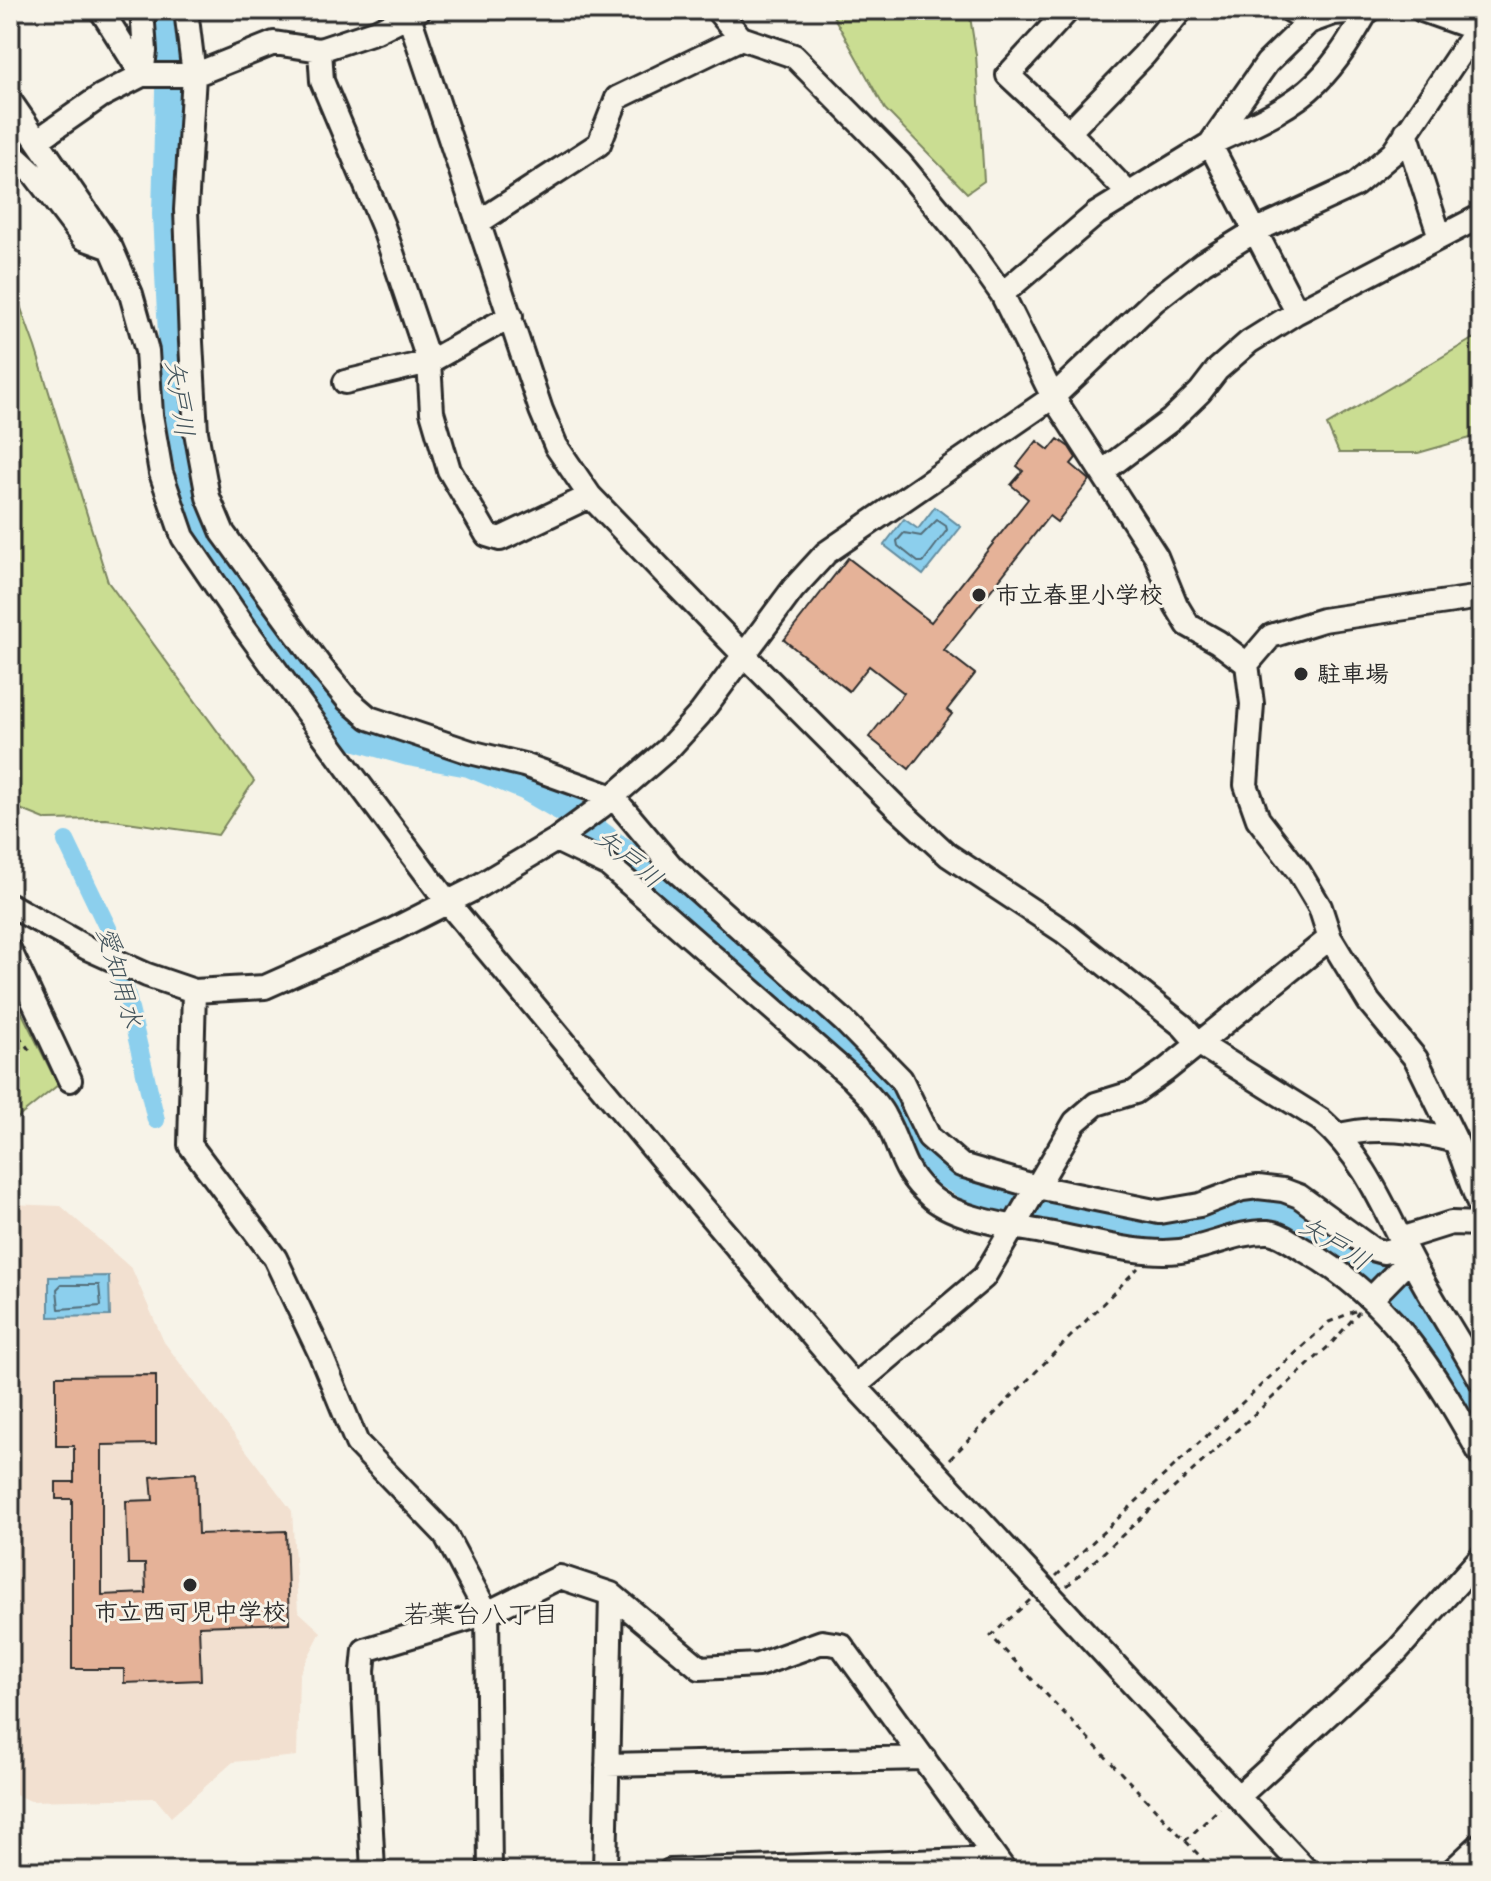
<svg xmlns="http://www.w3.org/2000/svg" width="1491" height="1881" font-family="'Shantell Sans','Klee One',sans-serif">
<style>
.built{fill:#f2e0d0}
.green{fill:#cadd92;stroke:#7a845e;stroke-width:2}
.water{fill:#8ccfed;stroke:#658d9f;stroke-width:2}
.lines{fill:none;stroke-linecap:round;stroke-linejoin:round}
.shore{stroke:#526d79;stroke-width:2}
.canal{stroke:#8ccfed;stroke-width:18}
.river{stroke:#8ccfed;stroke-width:30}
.building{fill:#e5b298;stroke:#2b2b2b;stroke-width:2}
.minor-casing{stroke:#2b2b2b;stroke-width:28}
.path{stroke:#2b2b2b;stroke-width:3;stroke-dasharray:6 6;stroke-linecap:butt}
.minor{stroke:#f7f3e8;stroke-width:22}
.poi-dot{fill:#2b2b2b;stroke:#f7f3e8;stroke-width:3}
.labels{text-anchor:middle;stroke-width:6;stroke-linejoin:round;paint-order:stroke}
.poi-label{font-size:24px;font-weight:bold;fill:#2b2b2b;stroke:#f7f3e8;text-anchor:start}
.water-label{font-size:26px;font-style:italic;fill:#43545c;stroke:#f7f3e8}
.neighbourhood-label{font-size:26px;fill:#2b2b2b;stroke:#f7f3e8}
</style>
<rect width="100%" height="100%" fill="#f7f3e8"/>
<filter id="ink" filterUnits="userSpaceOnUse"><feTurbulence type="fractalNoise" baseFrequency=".0125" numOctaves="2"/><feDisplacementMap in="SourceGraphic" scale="16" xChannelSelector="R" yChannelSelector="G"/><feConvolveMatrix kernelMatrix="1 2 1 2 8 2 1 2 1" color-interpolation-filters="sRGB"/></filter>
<g filter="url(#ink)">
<!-- built -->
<path class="built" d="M10,1204L61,1206L132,1269L164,1342L292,1511L298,1611L321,1632L299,1675L297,1756L233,1762L171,1817L155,1798L31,1801L10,1793Z"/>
<!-- green -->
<path class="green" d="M830,10H969L976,55L984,181L967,193L885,109Z
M10,278L35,347L108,582L254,781L218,835L106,819L47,820L10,805Z
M1481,334V435L1418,453H1339L1327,425Z
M10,989L58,1085L10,1124Z"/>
<!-- water -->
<path class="water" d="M935,507L961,527L923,575L884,545L904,519L918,529Z
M109,1276L110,1316L49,1317V1277Z"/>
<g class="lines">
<!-- shore -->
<path class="shore" d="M937,520L946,526L947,530L923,562H918L898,546L897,541L904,533L921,536Z
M61,1285H99L101,1306L59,1309L57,1289Z"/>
<!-- canal -->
<path class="canal" d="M66,841L114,941L156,1120"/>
<!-- river -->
<path class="river" d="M172,10L167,214L177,415L200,508L218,555L296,653L347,733L409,751L469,762L527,786L572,812L594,832L655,878L891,1085L915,1134L937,1167L959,1180L994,1201L1173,1234L1226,1215L1262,1207L1301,1218L1398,1284L1444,1344L1481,1404"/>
</g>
<!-- building -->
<path class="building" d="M1058,439L1069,447L1076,458L1071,464L1090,480L1057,522L1049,516L944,650L975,674L947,710L952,714L909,769L869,737L904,693L869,666L849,691L784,640L848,558L931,622L1028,499L1011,485L1023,471L1017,466L1037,441L1049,450Z
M156,1375V1444L102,1445V1595L146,1593L145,1564H128L126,1501L153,1500L151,1477L196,1473L198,1534L286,1531L289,1623L199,1626L201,1680L124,1683V1669H72V1499H56V1482H74V1446H56V1376Z"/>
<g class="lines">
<defs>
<path id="minor" d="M101,10L142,75
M142,10L145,51L142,75
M186,10L194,75L186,210L191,342L196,432L208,497L223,533L320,666L348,700L369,718L470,752L524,765L613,797L673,868L844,1021L901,1079L929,1137L961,1165L1037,1187L1159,1212L1200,1205L1242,1189L1258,1187L1283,1190L1299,1196L1372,1249L1383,1252L1404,1247
M407,10L541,410L556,446L590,496L745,656L899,810L948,855L1063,931L1183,1026L1198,1043L1321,1120C1369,1162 1386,1215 1416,1269C1436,1307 1461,1343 1481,1381
M717,10L741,38L794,56L900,163L960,235L1002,294L1053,397L1156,556L1176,605L1188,625L1218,642L1247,664L1252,704L1246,785L1258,819L1299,872L1320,907L1330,938L1369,1002L1416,1059L1456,1141L1481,1210
M1068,10L1008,75L1069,132L1128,193
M1290,10L1309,22L1334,13L1370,10
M1422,10L1481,31
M320,50L322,81L383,226L429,362L432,412L449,470L487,535L500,539L590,496
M10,101L111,248L131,294L147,351L151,415L161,473L183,537L245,628L354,777L449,904L661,1158L855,1386L1307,1871
M1069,132L1144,55L1181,10
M1406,132L1440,237
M38,140L101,96L142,75H194L274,43L320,50L377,31L419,10
M10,152L35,175L83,238L111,248
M479,222L599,144L617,98L741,38
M1002,294L1096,214L1210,144L1267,63L1309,22
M1297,312L1210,144C1246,127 1288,111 1317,82C1338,61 1352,37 1367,11
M345,382L429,362L511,316
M1102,472L1171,420L1200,392L1217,370L1249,342L1297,312L1481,216
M1247,664L1271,636L1323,620L1481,597
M556,840L608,865L853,1079C863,1090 877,1102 884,1116C903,1150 899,1170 932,1198C958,1219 1010,1226 1042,1232C1085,1239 1136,1256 1180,1251C1210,1247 1238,1231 1268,1232C1281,1233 1295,1245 1306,1251C1392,1300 1434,1372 1481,1455
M10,905L87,948L147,975L194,991L265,987L393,930L472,890L556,840L602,806L669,748L700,714L793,589L826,553L1053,397L1154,301L1203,263L1255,231L1355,185L1393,153L1475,31
M10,951L70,1080
M194,991L190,1145L275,1258L320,1353L357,1443L445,1534L487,1613L490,1871
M1338,1136C1375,1124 1419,1132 1456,1141
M1400,1239L1451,1223L1481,1224
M1371,1299L1410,1259
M855,1386L984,1277L1075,1122L1096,1104L1135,1092L1166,1070L1330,938
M607,1765L924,1758
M1238,1797L1395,1653L1481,1557
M373,1871L363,1671L365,1650L487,1613L560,1577L611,1594L700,1668L758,1665L822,1642L841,1645L1005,1871
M605,1871L611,1594
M670,1871L996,1859
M1452,1871L1481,1844"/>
</defs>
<!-- minor casing -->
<use href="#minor" class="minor-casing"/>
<!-- path -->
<path class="path" d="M13,1013L16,1032L30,1051
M950,1459L1138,1268
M1056,1576L1329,1322L1355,1311
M1067,1586L1331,1344L1359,1312
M1030,1600L991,1636L1214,1871
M1185,1841L1220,1808"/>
<!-- minor -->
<use href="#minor" class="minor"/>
</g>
</g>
<!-- markers -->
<g class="poi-dot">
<circle cx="979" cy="595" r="8"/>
<circle cx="1301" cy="674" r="8"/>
<circle cx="190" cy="1585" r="8"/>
</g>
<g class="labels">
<!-- poi labels -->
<g class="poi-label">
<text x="995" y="603">市立春里小学校</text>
<text x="1317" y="682">駐車場</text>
<text x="190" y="1620" text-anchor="middle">市立西可児中学校</text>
</g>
<!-- water labels -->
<g class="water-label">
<text transform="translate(180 398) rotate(82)" y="9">矢戸川</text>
<text transform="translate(629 858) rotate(39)" y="9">矢戸川</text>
<text transform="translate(120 977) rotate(74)" y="9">愛知用水</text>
<text transform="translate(1335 1243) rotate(32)" y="9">矢戸川</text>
</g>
<!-- neighbourhood labels -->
<g class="neighbourhood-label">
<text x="481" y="1623">若葉台八丁目</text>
</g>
</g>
<!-- margin -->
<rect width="1491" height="1881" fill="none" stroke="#f7f3e8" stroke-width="40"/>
<rect x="20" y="20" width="1451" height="1841" fill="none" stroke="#2b2b2b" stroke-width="3" filter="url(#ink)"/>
</svg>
